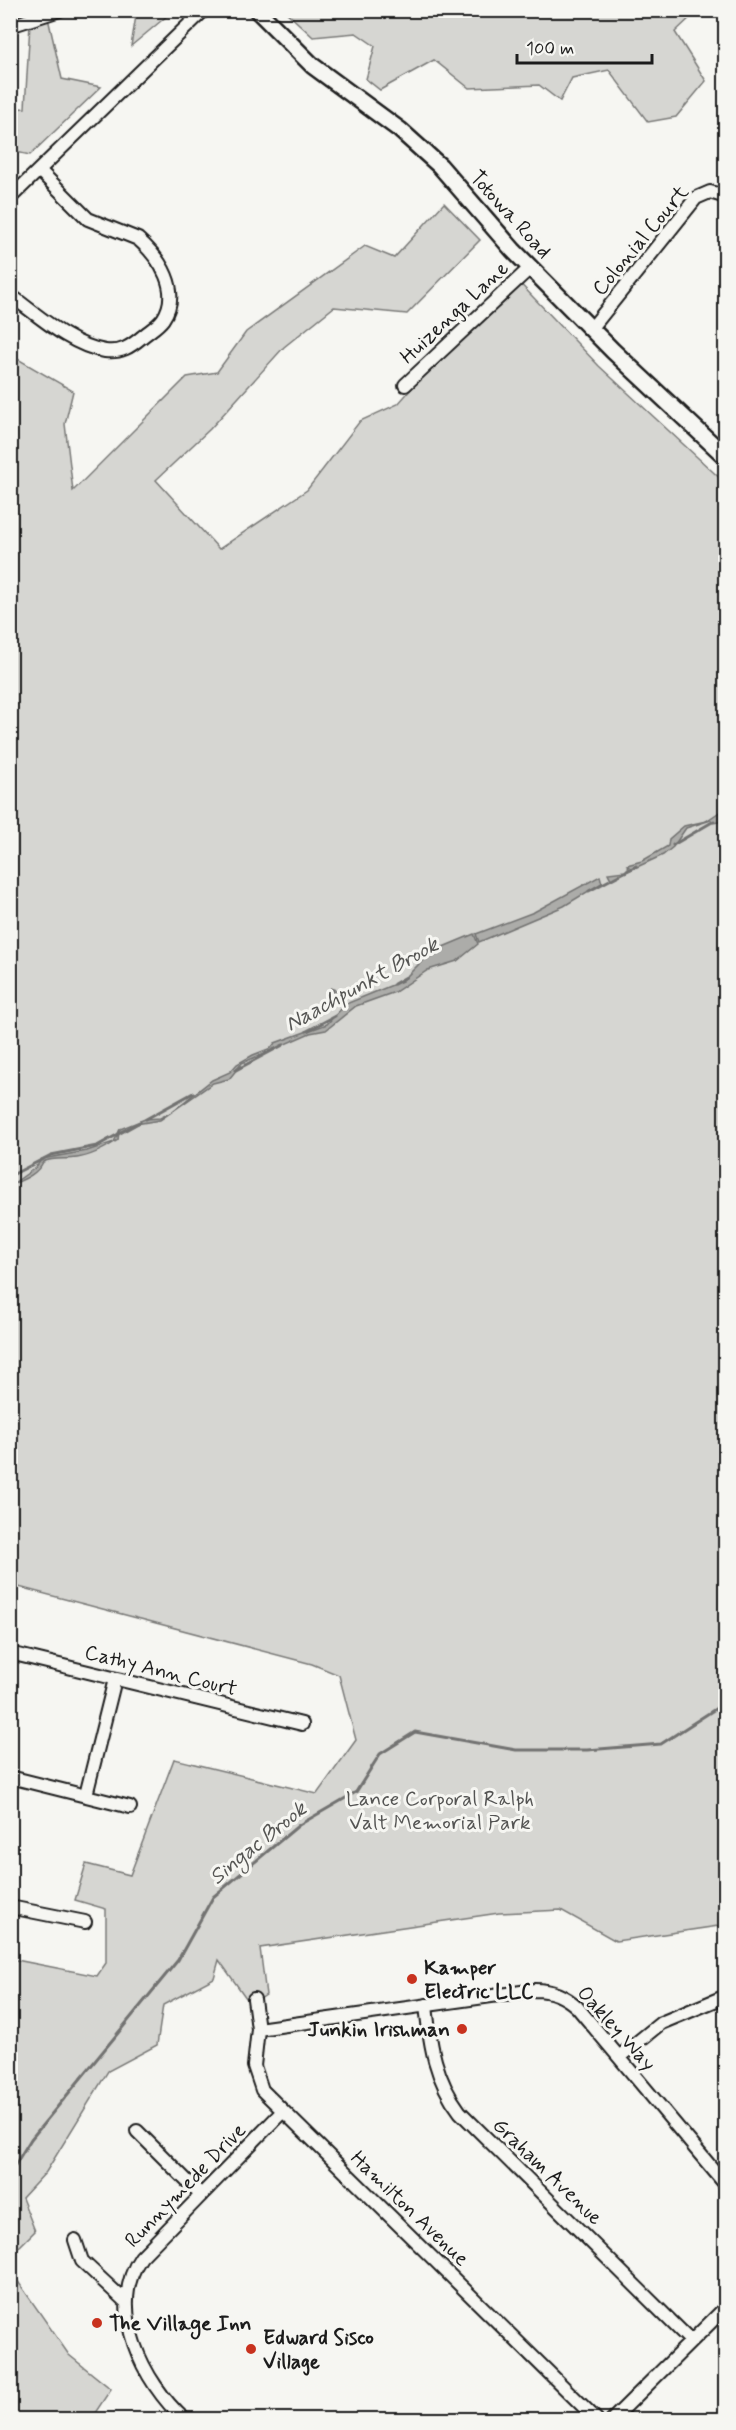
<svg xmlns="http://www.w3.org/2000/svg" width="736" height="2430" font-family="Mynerve,sans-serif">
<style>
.green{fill:#d6d6d2;stroke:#797977;stroke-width:1.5}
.water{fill:#acaca9;stroke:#727271;stroke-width:1.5}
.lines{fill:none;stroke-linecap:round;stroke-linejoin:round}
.stream{stroke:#727271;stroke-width:3}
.minor-casing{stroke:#1c1c1c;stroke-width:16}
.major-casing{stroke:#1c1c1c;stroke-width:20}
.minor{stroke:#f6f6f2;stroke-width:12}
.major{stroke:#f6f6f2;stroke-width:15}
.poi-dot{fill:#c8321e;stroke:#f6f6f2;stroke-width:2}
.labels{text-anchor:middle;stroke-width:6;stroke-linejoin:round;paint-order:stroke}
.street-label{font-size:21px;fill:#1c1c1c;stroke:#f6f6f2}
.park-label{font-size:21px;fill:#545453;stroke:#f6f6f2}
.poi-label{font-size:21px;font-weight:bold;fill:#1c1c1c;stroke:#f6f6f2;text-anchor:start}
.water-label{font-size:22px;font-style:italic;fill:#565654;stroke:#f6f6f2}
</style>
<rect width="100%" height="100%" fill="#f6f6f2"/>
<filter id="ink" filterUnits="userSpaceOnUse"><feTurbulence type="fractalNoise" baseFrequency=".0167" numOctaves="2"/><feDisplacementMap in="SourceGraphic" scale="12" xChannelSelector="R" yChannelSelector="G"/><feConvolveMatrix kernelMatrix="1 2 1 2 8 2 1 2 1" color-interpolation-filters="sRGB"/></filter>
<g filter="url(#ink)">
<!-- green -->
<path class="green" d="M137,10H173V11L131,46Z
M320,10H714V11L693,15L675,32L706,81L676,117L648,122L609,70L572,78L560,101L539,85L469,88L434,60L380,90L366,79L375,46L356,33L313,37L285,11Z
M48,18L62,79L101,87L30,155L11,151V109L25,108L30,24Z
M444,203L480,240L407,314L334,307L284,347L210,429L156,480L219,549L307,490L360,421L398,404L512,275L599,366L725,483V1925L616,1941L561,1910L499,1913L260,1948L266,1995L254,2003L246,1998L219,1960L214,1978L163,2005L157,2045L108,2071L46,2172L22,2198L35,2231L11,2255V1959L97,1976L106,1963V1909L75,1900L86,1864L130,1875L174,1759L317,1794L356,1740L339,1675L312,1664L11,1585V355L73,391L65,424L73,491L187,377L217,372L246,332L365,246L394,258Z
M10,2270L69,2355L111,2389L91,2419H11Z"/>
<!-- water -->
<path class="water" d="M721,811L725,812L724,821L713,823L711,820L686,828L673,847L663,855L611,879L608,873L625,871L629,867L627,865L642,861L668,846L669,839L684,826L706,821Z
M600,876L602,883L564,906L479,942L476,934L534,912Z
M474,934L478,944L457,961L428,970L395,992L356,1006L326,1030L310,1033L242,1063L229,1079L213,1083L160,1120L136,1124L119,1132L118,1140C106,1148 92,1156 77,1158C65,1160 55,1157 43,1162C37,1175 22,1180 11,1185L35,1168L42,1159L87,1151L114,1142L120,1129L145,1119L160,1118L170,1113L212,1080L230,1072L237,1064L253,1055L271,1048L275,1043L327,1024L343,1007C337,1001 338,993 330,988L336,990L341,1003L346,1004L402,981L431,952Z"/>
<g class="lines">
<!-- stream -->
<path class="stream" d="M673,845L714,821
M589,891L636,866
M394,984L406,977
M307,1031L335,1016
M236,1070L283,1045
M146,1119L193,1093
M10,1176L51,1155L97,1146L140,1122
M10,2173L31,2139L178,1960L213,1897L299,1825L356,1792L380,1754L415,1732L516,1750H587L661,1744L726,1702"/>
<defs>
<path id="minor" d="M10,26L60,10
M10,198L204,10
M10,295C38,315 71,346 105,351C121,353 130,347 142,337C149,331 158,326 163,319C182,291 160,258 138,239L88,219L39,170
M591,329L696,198L710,192L726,197
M405,385L530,268
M10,1653L302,1724
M10,1777L130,1807
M86,1795L115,1679
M10,1907L85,1922
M254,1999L258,2029L254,2066L262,2090L597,2420
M426,2005C430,2045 435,2079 460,2112L690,2340
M258,2029L535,1990C551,1990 564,1995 577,2007L726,2185
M619,2057L661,2023L726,1996
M137,2131L201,2195
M75,2240L82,2261L126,2302
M185,2420C143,2383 106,2308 141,2257L283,2111
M612,2420L726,2307"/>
<path id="major" d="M257,10L313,66L400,130L440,166L513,250L613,351L726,457"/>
</defs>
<!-- minor casing -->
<use href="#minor" class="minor-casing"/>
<!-- major casing -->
<use href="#major" class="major-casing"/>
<!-- minor -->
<use href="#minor" class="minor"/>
<!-- major -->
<use href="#major" class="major"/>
</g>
</g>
<!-- markers -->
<g class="poi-dot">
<circle cx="412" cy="1979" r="6"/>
<circle cx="462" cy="2029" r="6"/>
<circle cx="97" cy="2323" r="6"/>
<circle cx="251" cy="2349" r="6"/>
</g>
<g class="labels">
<!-- street labels -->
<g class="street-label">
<text transform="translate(511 214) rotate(48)" y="7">Totowa Road</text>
<text transform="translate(640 240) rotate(-50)" y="7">Colonial Court</text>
<text transform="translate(454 312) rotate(-43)" y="7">Huizenga Lane</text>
<text transform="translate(161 1670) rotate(14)" y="7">Cathy Ann Court</text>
<text transform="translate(617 2028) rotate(48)" y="7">Oakley Way</text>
<text transform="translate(548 2171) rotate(44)" y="7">Graham Avenue</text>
<text transform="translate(185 2185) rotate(-46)" y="7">Runnymede Drive</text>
<text transform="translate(410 2208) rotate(44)" y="7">Hamilton Avenue</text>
</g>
<!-- park labels -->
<g class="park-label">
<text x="440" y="1805">Lance Corporal Ralph<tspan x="440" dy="24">Valt Memorial Park</tspan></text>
</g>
<!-- poi labels -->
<g class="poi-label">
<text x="424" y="1974">Kamper<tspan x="424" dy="24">Electric LLC</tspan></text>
<text x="450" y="2036" text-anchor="end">Junkin Irishman</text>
<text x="109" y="2330">The Village Inn</text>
<text x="263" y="2344">Edward Sisco<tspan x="263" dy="24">Village</tspan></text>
</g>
<!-- water labels -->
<g class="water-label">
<text transform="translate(361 983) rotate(-29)" y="8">Naachpunkt Brook</text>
<text transform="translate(257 1842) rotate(-39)" y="8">Singac Brook</text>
</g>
</g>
<!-- margin -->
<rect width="736" height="2430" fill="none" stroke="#f6f6f2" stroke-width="36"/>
<rect x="18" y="18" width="700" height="2394" fill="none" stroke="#1c1c1c" stroke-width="2" filter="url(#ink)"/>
<!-- scale -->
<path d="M517 54v9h135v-9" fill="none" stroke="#1c1c1c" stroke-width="3"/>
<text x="526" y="54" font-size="18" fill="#1c1c1c" stroke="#f6f6f2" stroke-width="4.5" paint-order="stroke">100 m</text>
</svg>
